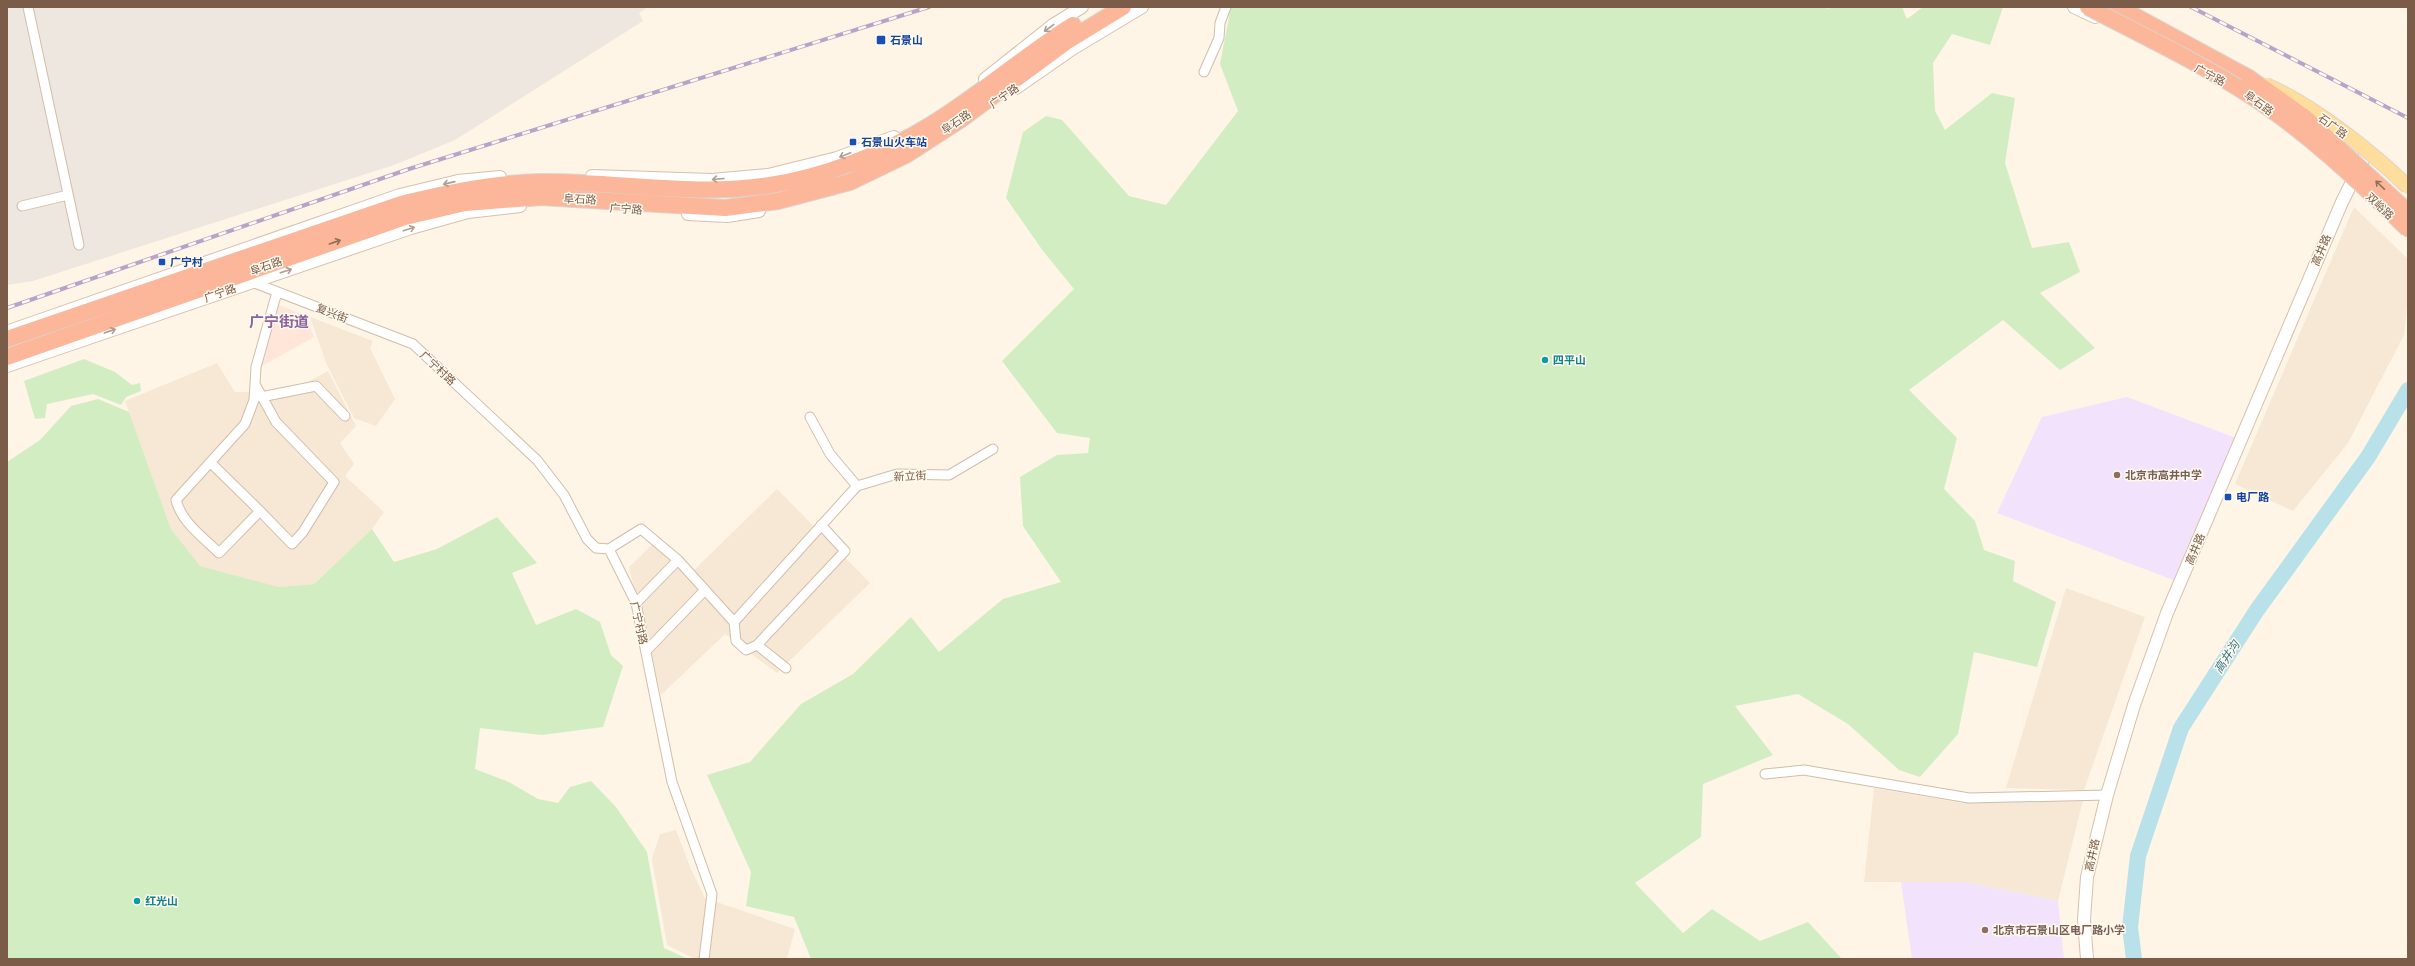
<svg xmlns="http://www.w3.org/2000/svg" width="2415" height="966" font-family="Barlow,'Noto Sans SC',sans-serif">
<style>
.residential{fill:#f6e8d4}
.commercial{fill:#ffe6d9}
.industrial{fill:#eee7e0}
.education{fill:#f3e2fb}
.green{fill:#d3edc3}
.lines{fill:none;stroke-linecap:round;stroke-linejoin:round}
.river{stroke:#b8e1ea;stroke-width:16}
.street-casing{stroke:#d1bdaa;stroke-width:11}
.secondary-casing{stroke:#d7c0aa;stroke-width:14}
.highway-casing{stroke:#dcd5cf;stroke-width:18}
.street{stroke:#fff;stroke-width:9}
.secondary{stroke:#fff;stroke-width:12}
.highway{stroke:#fcb699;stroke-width:16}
.rail-casing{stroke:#b9a3c9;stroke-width:4}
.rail{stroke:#fff9ee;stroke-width:2.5;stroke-dasharray:8;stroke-linecap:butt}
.primary-bridge-casing{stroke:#dcd5cf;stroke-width:16;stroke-linecap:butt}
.highway-bridge-casing{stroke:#dcd5cf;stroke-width:18;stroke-linecap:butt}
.primary-bridge{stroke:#ffdd9c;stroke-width:14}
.highway-bridge{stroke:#fcb699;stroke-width:16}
.oneway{stroke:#af9d91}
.oneway2{stroke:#946e58}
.transit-dot{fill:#1a4fb4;stroke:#fff9ee;stroke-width:1.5}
.culture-dot{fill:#0f9aa8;stroke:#fff9ee;stroke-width:1.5}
.education-dot{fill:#8d6e63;stroke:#fff9ee;stroke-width:1.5}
.labels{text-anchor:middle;stroke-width:3;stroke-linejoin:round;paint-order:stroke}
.transit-label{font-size:11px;font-weight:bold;fill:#164399;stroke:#fff9ee;text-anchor:start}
.street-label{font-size:11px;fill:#7a5c48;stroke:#fff9ee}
.culture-label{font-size:11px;font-weight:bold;fill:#0d838f;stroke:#fff9ee;text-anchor:start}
.education-label{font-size:11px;font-weight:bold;fill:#785e54;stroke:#fff9ee;text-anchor:start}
.water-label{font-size:12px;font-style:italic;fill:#3d7987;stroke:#fff9ee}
.district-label{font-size:15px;font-weight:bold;fill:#8c649d;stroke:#fff9ee}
</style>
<rect width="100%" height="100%" fill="#fef5e6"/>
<!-- residential -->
<path class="residential" d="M2354,207L2408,259V296L2404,335L2348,443L2293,511L2235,484Z
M310,317L373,341L370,348L395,399L376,426L354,418L327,365Z
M217,363L235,392H271L296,388L328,371L356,426L340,443L354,464L345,476L384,512L372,529L314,584L279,587L199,566L171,529L125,401Z
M777,489L870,583L777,673L725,634L661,695L629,567L654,543L687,577Z
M2066,588L2145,617L2084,790L2006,788Z
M1874,788L1962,803L2083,800L2058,901L1967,882H1864Z
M676,830L690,867L705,898L795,929L787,959H695L667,945L652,859L660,834Z"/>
<!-- commercial -->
<path class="commercial" d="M277,304L306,316L314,337L260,367Z"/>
<!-- industrial -->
<path class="industrial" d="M7,7H648L639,13L643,21L455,140L394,165L33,281L7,285Z"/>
<!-- education -->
<path class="education" d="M2127,397L2236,438L2176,581L1997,513L2042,417Z
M1901,882H1967L2058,901L2064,959H1912Z"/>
<!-- green -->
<path class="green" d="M1231,7H1823L1828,9L1830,7H1902L1907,19L1923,7H2003L1990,45L1952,34L1933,63L1935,111L1945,130L1992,93L2015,98L2005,163L2032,248L2069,242L2080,272L2040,293L2095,348L2060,370L2003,320L1909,390L1957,438L1944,489L1975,521L1984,550L2015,561L2013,581L2056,602L2037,667L1974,652L1958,734L1920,777L1899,770L1848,724L1798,694L1735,706L1773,755L1703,784L1701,837L1635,883L1683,933L1712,909L1760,941L1808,922L1842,959H811L794,917L746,906L751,872L707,775L750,762L801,704L853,674L911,617L939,652L1003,599L1061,582L1023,526L1020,477L1057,455L1088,453L1090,438L1057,433L1002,361L1074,289L1043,251L1006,198L1023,132L1046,116L1062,120L1129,196L1166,205L1238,111L1220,64Z
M84,359L115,372L132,385L140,383L141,391L126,397L121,405L93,394L47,404L45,418L35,419L24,381Z
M98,399L129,412L171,529L200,566L279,587L314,584L372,529L394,562L437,549L497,517L537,563L512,573L536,625L576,609L600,622L611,655L623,666L603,727L542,735L480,728L475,769L509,782L538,799L558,803L570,787L591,781L616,807L647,852L664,948L688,959H7V462L40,440L71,406Z"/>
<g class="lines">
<!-- river -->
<path class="river" d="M2134,959L2130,927L2138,856L2181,728L2257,610L2368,457L2408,390"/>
<defs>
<path id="street" d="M28,7L79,245
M1204,72L1219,38L1220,23L1226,7
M22,206L68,195
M252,282L413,344L537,460L564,495L587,539L596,548L609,549
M256,386L276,422L334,482L303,532L292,544L260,511
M261,397L316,386L345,416
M810,417L830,454L857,486L897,474L949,475L993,449
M211,463L260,511L219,553C203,537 182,523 176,500L245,424L254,400L256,367L277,292
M609,549L636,603L672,782L712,894L704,959
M609,549L641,529L678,560L734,622L736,641L746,650L757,645L786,668
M636,603L678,560
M734,622L857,486
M757,645L845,551L821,525
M646,651L705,590
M1765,774L1804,770L1969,798L2107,795"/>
<path id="secondary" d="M2074,7L2095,17
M985,79L1053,25L1082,7
M1016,88L1072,49L1142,7
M592,176L712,180L768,175L837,158L894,137
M688,214L727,216L759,211
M9,331L400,195L458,181L500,177
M7,366L411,228L468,212L520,206
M2087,959L2084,920L2087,877L2107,795L2134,705L2167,613L2342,202L2365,156"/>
<path id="highway" d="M2118,7L2249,78
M7,339L401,204C447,193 493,183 540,182C617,181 694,197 770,185C822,177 884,154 929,126C979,96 1023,56 1073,25
M7,357L405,217L465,203L541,197L725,208L778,201L850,182L906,155L960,120L1066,42L1123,7"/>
</defs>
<!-- street casing -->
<use href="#street" class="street-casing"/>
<!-- secondary casing -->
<use href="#secondary" class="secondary-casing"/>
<!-- highway casing -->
<use href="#highway" class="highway-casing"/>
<!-- street -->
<use href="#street" class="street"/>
<!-- secondary -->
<use href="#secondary" class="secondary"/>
<!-- highway -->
<use href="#highway" class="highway"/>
<defs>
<path id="rail" d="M2191,7L2408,118
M7,308L409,169L929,7"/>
</defs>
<!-- rail casing -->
<use href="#rail" class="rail-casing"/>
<!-- rail -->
<use href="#rail" class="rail"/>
<defs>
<path id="primary-bridge" d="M2266,85C2314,106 2371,151 2408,187"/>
<path id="highway-bridge" d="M2088,7C2141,35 2197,61 2248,94C2306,131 2359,181 2408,229
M2249,78L2304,117L2408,212"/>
</defs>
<!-- primary-bridge casing -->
<use href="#primary-bridge" class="primary-bridge-casing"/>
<!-- highway-bridge casing -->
<use href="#highway-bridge" class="highway-bridge-casing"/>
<!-- primary-bridge -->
<use href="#primary-bridge" class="primary-bridge"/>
<!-- highway-bridge -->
<use href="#highway-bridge" class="highway-bridge"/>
</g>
<!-- one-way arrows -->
<defs><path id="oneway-shaft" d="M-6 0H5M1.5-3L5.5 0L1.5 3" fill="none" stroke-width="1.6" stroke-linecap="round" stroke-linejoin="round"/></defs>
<g class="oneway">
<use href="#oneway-shaft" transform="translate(1049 28) rotate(143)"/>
<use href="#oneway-shaft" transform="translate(845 155) rotate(158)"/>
<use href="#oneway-shaft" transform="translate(718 179) rotate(175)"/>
<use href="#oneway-shaft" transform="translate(449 183) rotate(167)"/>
<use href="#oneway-shaft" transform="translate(409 229) rotate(-18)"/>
<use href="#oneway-shaft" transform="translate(286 271) rotate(-18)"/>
<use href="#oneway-shaft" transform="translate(110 331) rotate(-19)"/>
</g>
<g class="oneway2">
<use href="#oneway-shaft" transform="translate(2380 185) rotate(-136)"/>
<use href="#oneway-shaft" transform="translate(335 242) rotate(-19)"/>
</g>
<!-- markers -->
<g class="transit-dot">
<rect x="876" y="35" width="10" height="10" rx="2"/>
<rect x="849" y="138" width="8" height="8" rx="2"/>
<rect x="158" y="258" width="8" height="8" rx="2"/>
<rect x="2224" y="493" width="8" height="8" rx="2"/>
</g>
<g class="culture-dot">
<circle cx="1545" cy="360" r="4"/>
<circle cx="137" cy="901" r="4"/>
</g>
<g class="education-dot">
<circle cx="2117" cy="475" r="4"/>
<circle cx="1985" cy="930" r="4"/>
</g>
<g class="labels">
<!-- transit labels -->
<g class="transit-label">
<text x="890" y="44">石景山</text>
<text x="861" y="146">石景山火车站</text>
<text x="170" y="266">广宁村</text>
<text x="2236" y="501">电厂路</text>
</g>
<!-- street labels -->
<g class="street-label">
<text transform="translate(2210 75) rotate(28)" y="4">广宁路</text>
<text transform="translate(1004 96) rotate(-35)" y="4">广宁路</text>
<text transform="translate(2259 103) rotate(36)" y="4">阜石路</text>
<text transform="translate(956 122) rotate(-34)" y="4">阜石路</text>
<text transform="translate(2333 126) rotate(36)" y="4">石广路</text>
<text transform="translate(580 199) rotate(3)" y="4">阜石路</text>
<text transform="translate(2380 206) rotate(44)" y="4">双峪路</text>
<text transform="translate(626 209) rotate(4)" y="4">广宁路</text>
<text transform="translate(2321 250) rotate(-67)" y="4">高井路</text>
<text transform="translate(266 266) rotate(-19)" y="4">阜石路</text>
<text transform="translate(220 293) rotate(-19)" y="4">广宁路</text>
<text transform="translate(332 313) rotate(21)" y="4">复兴街</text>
<text transform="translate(438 368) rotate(43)" y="4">广宁村路</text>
<text transform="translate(910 476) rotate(-3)" y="4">新立街</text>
<text transform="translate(2195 549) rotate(-67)" y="4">高井路</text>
<text transform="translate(639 623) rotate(77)" y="4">广宁村路</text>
<text transform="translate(2092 855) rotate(-78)" y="4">高井路</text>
</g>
<!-- culture labels -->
<g class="culture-label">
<text x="1553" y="364">四平山</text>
<text x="145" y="905">红光山</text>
</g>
<!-- education labels -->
<g class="education-label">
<text x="2125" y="479">北京市高井中学</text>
<text x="1993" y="934">北京市石景山区电厂路小学</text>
</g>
<!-- water labels -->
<g class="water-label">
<text transform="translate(2227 657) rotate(-57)" y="4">高井沟</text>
</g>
<!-- district labels -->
<g class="district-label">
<text x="279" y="327">广宁街道</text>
</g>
</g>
<!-- border -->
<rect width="2415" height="966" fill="none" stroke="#7a5c48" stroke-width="16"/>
</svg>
